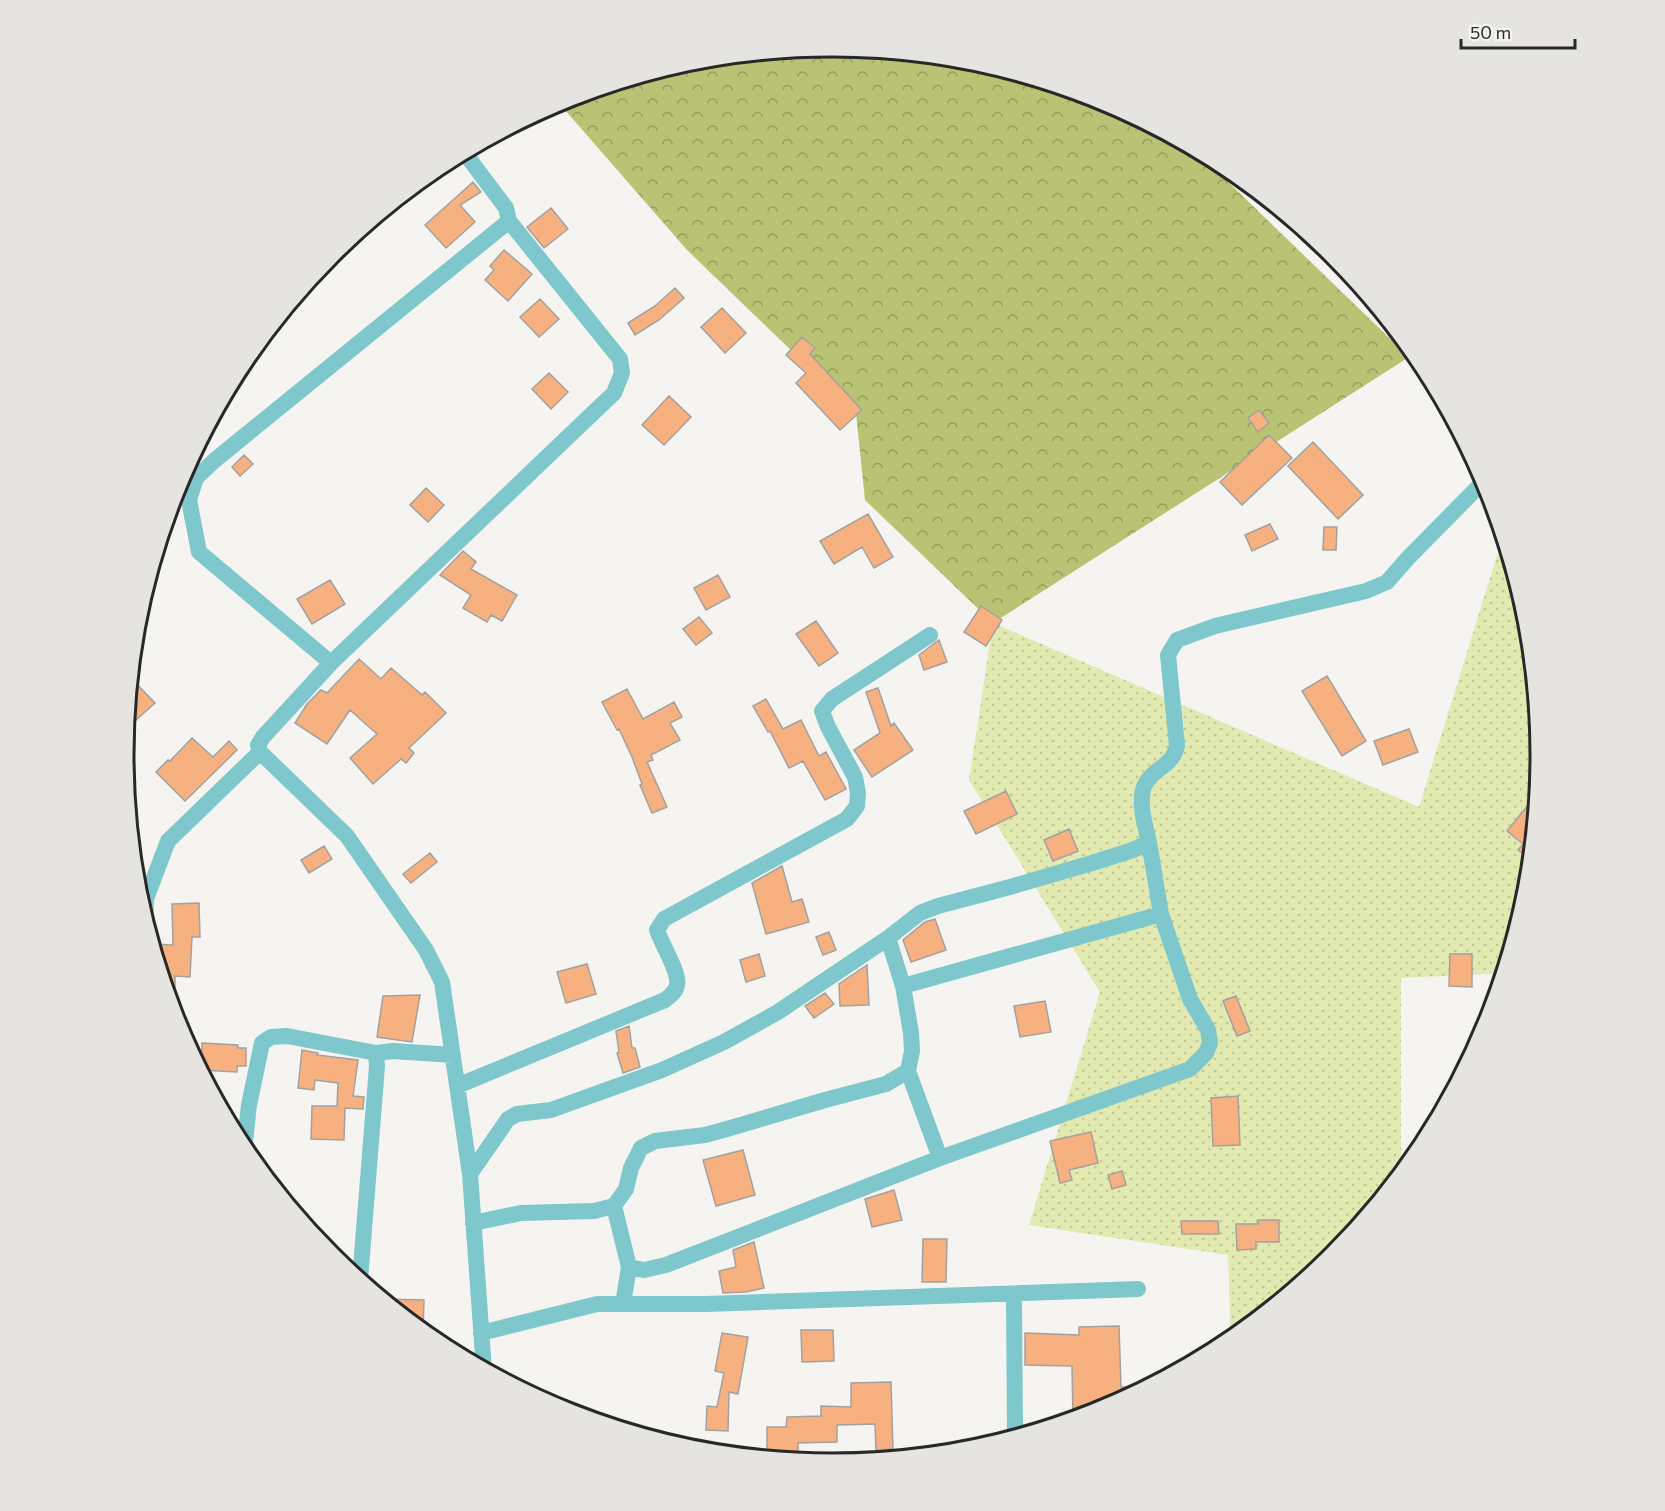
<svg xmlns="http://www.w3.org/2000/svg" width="1665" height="1511" font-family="Commissioner,sans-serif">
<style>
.grass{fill:url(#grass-dots)}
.forest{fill:url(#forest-crowns)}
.building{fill:#f7b181;stroke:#a3a19f;stroke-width:1.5}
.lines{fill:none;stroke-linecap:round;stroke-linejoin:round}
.street{stroke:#7ec7cc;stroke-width:16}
.rim{fill:none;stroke:#282827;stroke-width:3}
</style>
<defs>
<pattern id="grass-dots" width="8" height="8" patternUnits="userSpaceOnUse" patternTransform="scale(1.5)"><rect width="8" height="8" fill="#e2eab2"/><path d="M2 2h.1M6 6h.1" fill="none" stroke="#c2c999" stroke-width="1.8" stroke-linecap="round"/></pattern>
<pattern id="forest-crowns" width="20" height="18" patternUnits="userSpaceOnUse" patternTransform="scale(1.5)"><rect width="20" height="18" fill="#b9c373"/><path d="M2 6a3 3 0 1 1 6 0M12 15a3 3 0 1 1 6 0" fill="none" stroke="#969e5e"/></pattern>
</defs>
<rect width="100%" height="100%" fill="#f6f4f1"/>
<!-- grass -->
<path class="grass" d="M1503,536L1528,618L1541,756L1528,894L1504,973L1401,978V1175L1334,1257L1231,1341L1228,1255L1029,1225L1100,992L969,780L993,623L1419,807Z"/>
<!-- forest -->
<path class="forest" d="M833,47L971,60L1104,101L1193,148L1409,357L993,623L865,500L856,413L687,250L558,102L695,60Z"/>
<!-- building -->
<path class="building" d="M473,182L481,192L460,205L475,222L446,248L425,225Z
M551,208L568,229L544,248L527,227Z
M504,250L532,274L508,301L485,280L494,270L490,266Z
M675,288L684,298L659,320L635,335L628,323L655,306Z
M540,299L559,319L539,337L520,317Z
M722,308L746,333L725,353L701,327Z
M802,337L815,348L810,354L862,410L840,430L796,383L806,373L786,355Z
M549,373L568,392L551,409L532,389Z
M669,396L691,417L664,445L642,425Z
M1259,410L1269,423L1258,432L1248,418Z
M1269,435L1292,458L1242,505L1220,482Z
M1313,442L1363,495L1338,519L1288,466Z
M244,455L253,464L240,476L232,467Z
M426,488L444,505L428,522L410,505Z
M868,514L893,557L874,568L862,547L834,564L820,541Z
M1270,524L1278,539L1252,551L1245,535Z
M1324,527H1337L1336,550H1323Z
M463,551L476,562L471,569L517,595L502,621L491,615L487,622L463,608L471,595L440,575Z
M718,575L730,597L706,610L694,588Z
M330,580L345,604L312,624L297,599Z
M981,606L1002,620L986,646L964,632Z
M699,617L712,633L696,645L683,629Z
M816,621L838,653L819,666L796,634Z
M939,640L947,662L924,670L919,655Z
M359,659L381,679L391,668L422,695L425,692L446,713L409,748L414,753L406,763L401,759L373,784L350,758L377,734L350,710L327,744L295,723L307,704L321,690L327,693Z
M1327,676L1366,741L1342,756L1302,691Z
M131,678L155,703L126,729Z
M878,688L891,726L894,723L913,750L872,777L854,750L880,733L866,692Z
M627,689L643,719L674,702L682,717L670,723L680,740L651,755L653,760L647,762L667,807L652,813L640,785L642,784L632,757L619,729L617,730L602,702Z
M766,699L783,729L801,720L819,756L826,752L846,789L825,800L803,761L789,768L770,731L768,732L753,706Z
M1409,729L1418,752L1383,765L1374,741Z
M192,738L213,757L229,741L237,750L185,801L156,772L168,760L170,761Z
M1006,791L1017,814L976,834L964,811Z
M1538,793L1534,829L1531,860L1518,850L1523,844L1507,831Z
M1069,829L1078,851L1053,861L1044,840Z
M324,846L332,859L309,873L301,860Z
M430,853L437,862L411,883L403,874Z
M782,866L792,902L802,899L809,922L766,934L752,883Z
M199,903L200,937H192L190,977L175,976V1007L172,1008L152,944L173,945L172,904Z
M935,919L946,950L911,962L903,940L925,922Z
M829,932L836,950L823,955L816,937Z
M759,954L765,976L746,982L740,960Z
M1450,954H1472V987L1449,986Z
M587,964L596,994L566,1003L557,972Z
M867,965L869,1005L840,1006L839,984Z
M825,993L834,1004L814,1018L805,1006Z
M420,995L412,1042L377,1037L383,996Z
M1236,996L1250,1031L1237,1036L1223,1001Z
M1045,1001L1051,1032L1020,1037L1014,1006Z
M629,1026L632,1048H635L640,1067L623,1073L617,1053L619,1052L616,1031Z
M202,1043L238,1045V1048H246V1066H237V1072L201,1070Z
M302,1050L318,1053L317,1055L358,1060L353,1096L364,1097L363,1109L345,1108L344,1140L311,1139L312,1106H337L338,1083L315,1080L314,1090L298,1088Z
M1238,1096L1240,1145L1213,1146L1211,1098Z
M1091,1132L1098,1163L1069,1170L1072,1180L1060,1183L1050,1141Z
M743,1150L755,1195L716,1206L703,1160Z
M1122,1171L1126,1185L1112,1189L1108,1175Z
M894,1190L902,1220L872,1227L865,1199Z
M1258,1220H1279V1242H1256V1249L1237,1250L1236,1224H1258Z
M1181,1221H1218L1219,1234H1182Z
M923,1239H947L946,1282H922Z
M754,1242L764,1288L746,1292L723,1293L719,1271L736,1267L733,1250Z
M382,1299L424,1300L423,1332Z
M1119,1326L1121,1387H1125V1399L1104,1411L1073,1420L1072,1366L1025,1365V1333L1079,1335V1327Z
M801,1330H833L834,1361L802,1362Z
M722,1333L748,1337L738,1394L729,1392L728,1431L706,1430L707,1406L717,1407L724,1373L715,1371Z
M891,1382L893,1449L876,1450L875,1424L837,1425V1442L798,1443V1456H767V1427H786L787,1417L821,1416V1406L851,1407V1383Z"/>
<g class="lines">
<!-- street -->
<path class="street" d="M464,152L506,208L509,221L620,359L622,373L614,393L331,663L263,737L258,745L260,752L347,836L426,950L442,982L470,1174L484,1370
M177,485L189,500
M331,663L199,552L189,500L196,478L215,460L509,221
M145,920L146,899L168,841L260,752
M903,986L1161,914
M908,1071L940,1158
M457,1086L665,1000C670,996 676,992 677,985C680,973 661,943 657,930L664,919L847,819L857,806L858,793L855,777L828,727L822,711L832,699L930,635
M244,1151L249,1105L262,1043L271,1037L287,1036L376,1053L393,1051L453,1055
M470,1174L508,1119L517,1114L551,1110L662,1070L724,1042L778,1012L888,938L920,913L938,906L1010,887L1092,863L1133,850L1149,842C1145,825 1136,797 1147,781C1157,767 1173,765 1177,746L1168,655L1177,640L1215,626L1366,591L1387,582L1408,558L1485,480
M614,1206L629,1267L623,1304
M473,1223L521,1213L594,1211L614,1206L626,1189L631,1168L641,1148L655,1141L705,1135L727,1129L825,1100L886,1084L908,1071L912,1051L911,1033L903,986L888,938
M629,1267L644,1270L666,1265L940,1158L1190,1069L1206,1053L1210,1043L1208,1030L1190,999L1161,914L1149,842
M360,1280L377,1066L376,1053
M1014,1294L1015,1437
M481,1333L597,1304H706L1138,1289"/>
</g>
<!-- crop -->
<path d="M0 0H1665V1511H0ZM134 755a698 698 0 1 1 1396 0a698 698 0 1 1-1396 0Z" fill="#e6e4e1" fill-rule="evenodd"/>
<path class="rim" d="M134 755a698 698 0 1 1 1396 0a698 698 0 1 1-1396 0Z"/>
<!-- scale -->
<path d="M1461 39v9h114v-9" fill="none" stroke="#282827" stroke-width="3"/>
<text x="1470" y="39" font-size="18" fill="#282827" stroke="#f6f4f1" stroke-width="4.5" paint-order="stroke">50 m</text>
</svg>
